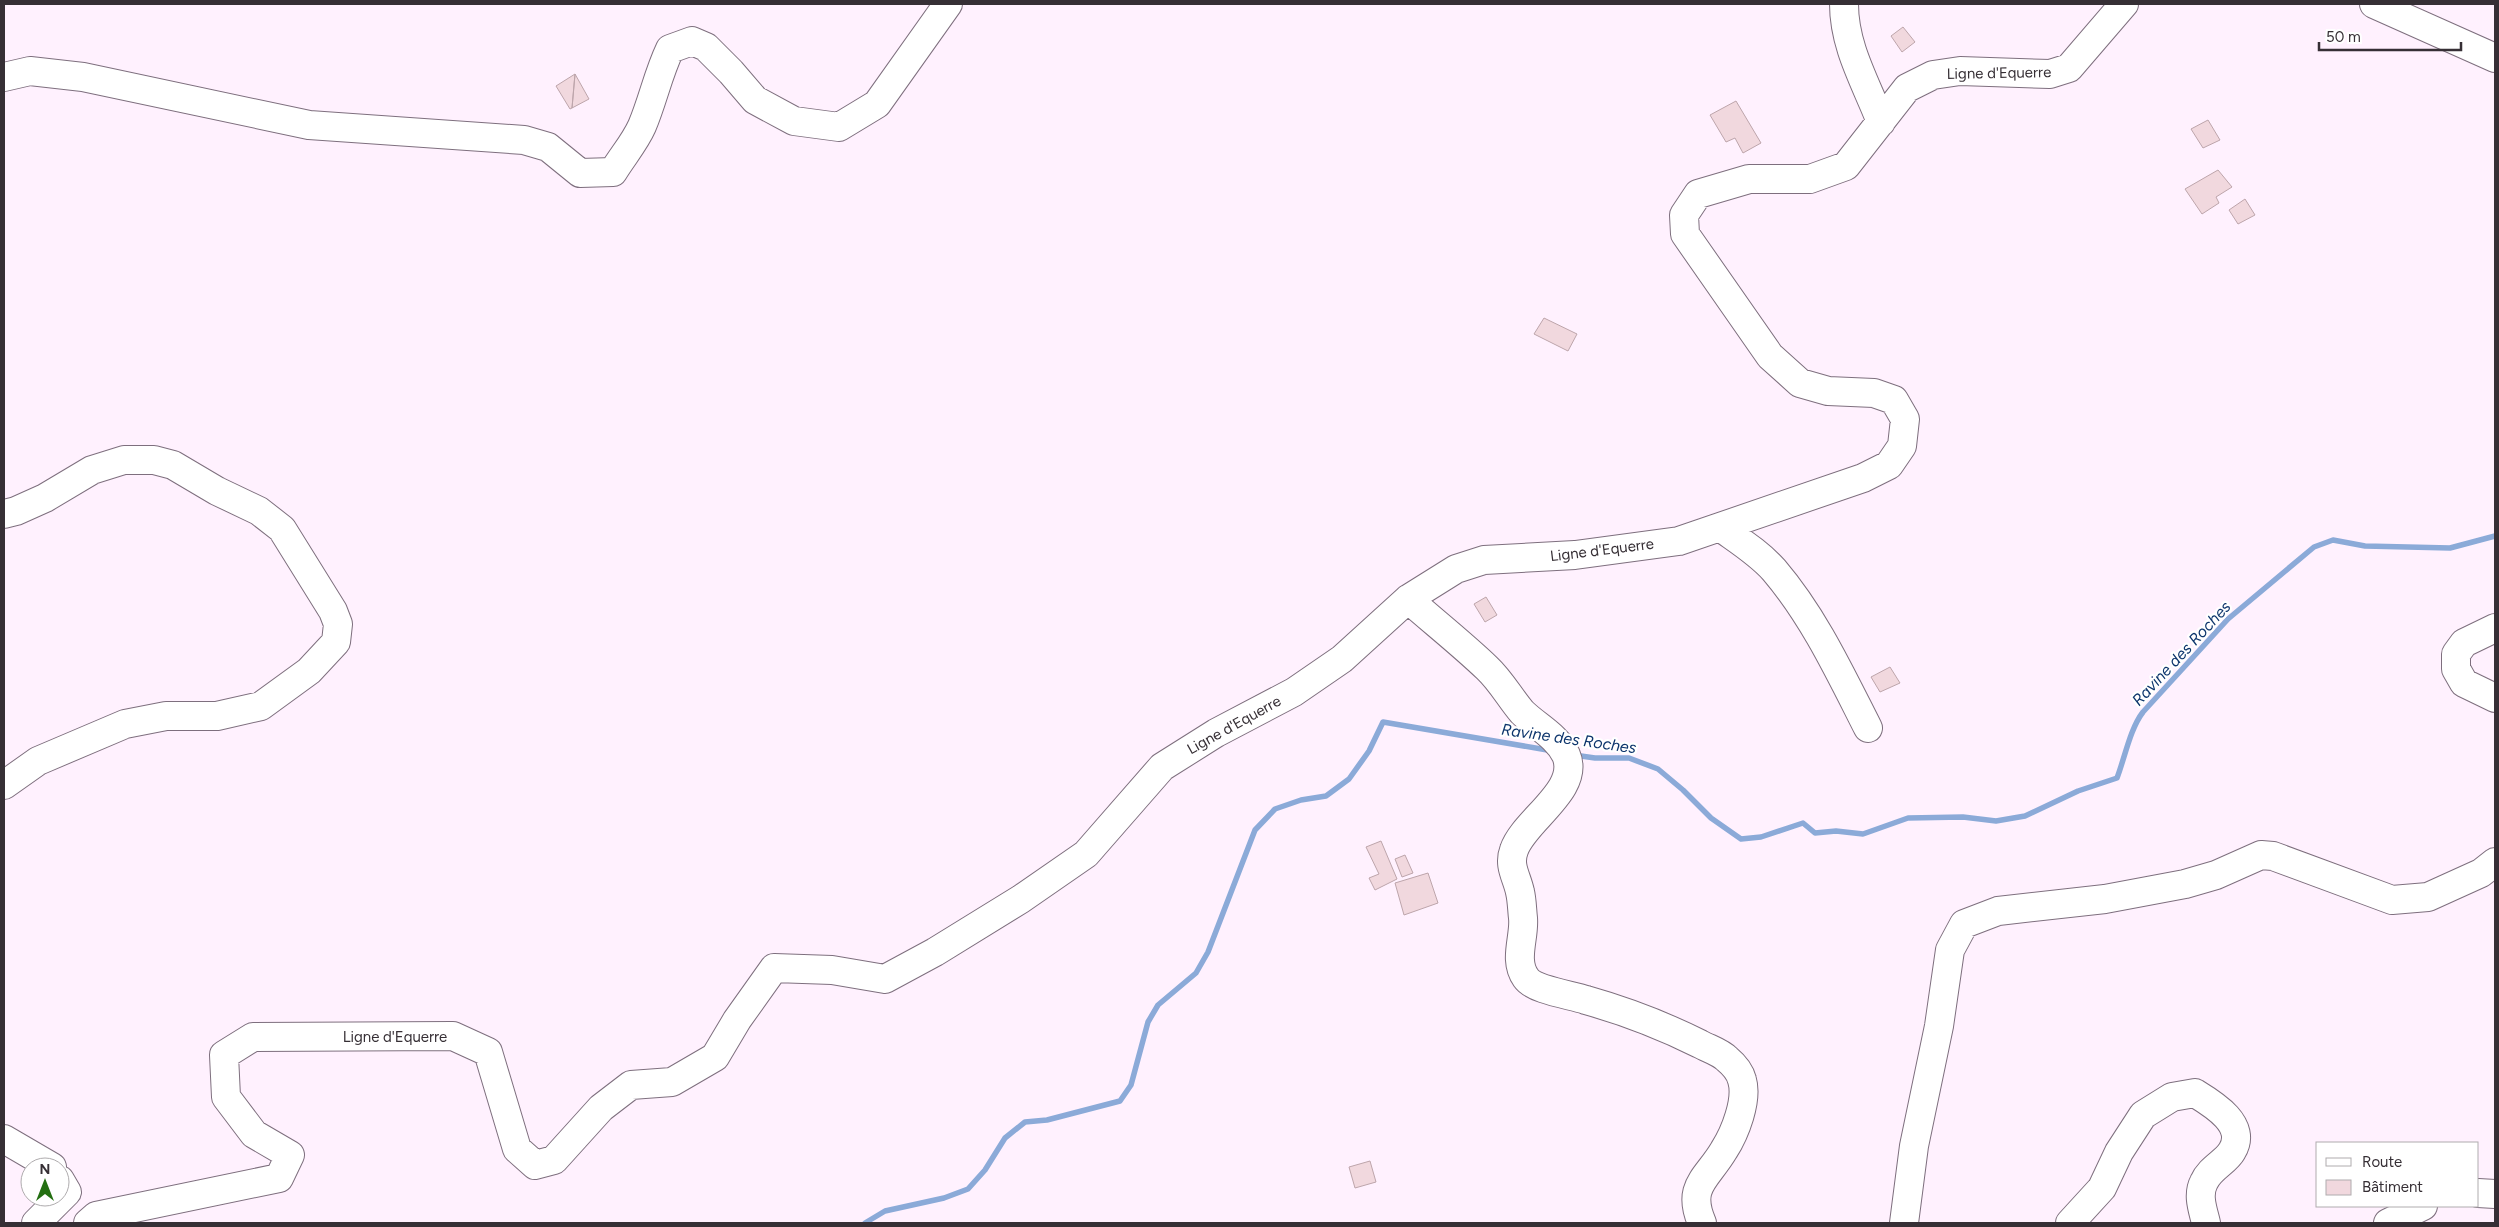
<svg xmlns="http://www.w3.org/2000/svg" width="2499" height="1227" font-family="Figtree,sans-serif">
<style>
.lines{fill:none;stroke-linecap:round;stroke-linejoin:round}
.stream{stroke:#8baad8;stroke-width:5.5}
.building{fill:#f1d8de;stroke:#bda5ab}
.minor-casing{stroke:#7e6f7e;stroke-width:30}
.minor{stroke:#fff;stroke-width:28}
.labels{text-anchor:middle;stroke-width:4.5;stroke-linejoin:round;paint-order:stroke}
.street-label{font-size:15px;fill:#362f35;stroke:#fff}
.water-label{font-size:16px;font-style:italic;fill:#0d356c;stroke:#fff}
</style>
<rect width="100%" height="100%" fill="#fff1fe"/>
<g class="lines">
<!-- stream -->
<path class="stream" d="M1574,755L1595,758H1629L1658,769L1683,790L1711,818L1741,839L1761,837L1803,823L1815,833L1836,831L1863,834L1908,818L1963,817L1996,821L2025,816L2078,791L2117,778C2125,757 2130,729 2143,712L2228,619L2314,547L2333,540L2365,546L2450,548L2495,536
M865,1223L885,1211L944,1198L968,1189L985,1170L1005,1138L1025,1122L1047,1120L1120,1101L1131,1085L1148,1022L1158,1005L1196,973L1208,952L1255,830L1275,809L1301,800L1326,796L1349,779L1369,751L1383,722L1553,751"/>
</g>
<!-- building -->
<path class="building" d="M1903,27L1915,42L1902,52L1891,36Z
M575,74L589,99L572,108Z
M575,74L572,108L570,109L556,86Z
M1736,101L1761,143L1743,153L1735,138L1726,142L1710,115Z
M2208,120L2220,140L2203,148L2191,129Z
M2218,170L2232,187L2216,197L2219,203L2202,214L2185,189Z
M2245,199L2255,215L2238,224L2229,210Z
M1544,318L1577,334L1568,351L1534,334Z
M1486,597L1497,615L1485,622L1474,604Z
M1890,667L1900,683L1880,692L1871,677Z
M1381,841L1397,879L1375,890L1369,878L1379,874L1366,847Z
M1405,855L1413,873L1402,877L1395,859Z
M1428,873L1438,903L1404,915L1395,883Z
M1370,1161L1376,1182L1355,1188L1349,1167Z"/>
<g class="lines">
<defs>
<path id="minor" d="M1844,4C1844,47 1866,83 1881,122
M2374,4L2495,58
M4,77L30,71L83,77L309,125L524,140L548,147L580,173L613,172C622,157 635,142 642,126C653,100 658,74 670,49L692,41L706,47L731,72L755,100L794,121L839,127L877,104L948,4
M4,514L16,511L45,498L92,470L124,460H154L173,465L217,491L259,511L282,529L333,611L338,624L336,642L309,671L261,706L217,716H166L125,724L38,761L4,785
M1720,527C1738,540 1759,553 1774,570C1814,617 1840,673 1868,728
M1408,599C1434,622 1462,644 1487,668C1501,681 1510,698 1522,712C1536,726 1557,736 1566,755C1581,790 1524,820 1514,850C1508,866 1517,877 1520,892C1522,900 1522,910 1523,918C1525,937 1513,960 1526,978C1534,990 1572,995 1586,1000C1625,1011 1664,1026 1700,1044C1709,1049 1720,1052 1727,1059C1733,1064 1740,1072 1742,1080C1748,1100 1735,1133 1724,1150C1707,1179 1686,1186 1702,1223
M2495,628L2464,643L2456,654V669L2464,683L2495,698
M4,1139L52,1167
M2478,1193L2495,1194
M36,1223L67,1192L60,1180
M88,1223L96,1216L279,1178L290,1155L254,1134L226,1097L224,1055L253,1037L453,1036L488,1052L517,1149L535,1165L554,1160L601,1108L631,1085L672,1082L715,1057L737,1020L774,968L832,970L885,979L935,952L1021,899L1086,854L1162,767L1216,733L1294,692L1342,659L1408,599L1456,569L1484,560L1575,555L1679,541L1863,478L1889,465L1902,446L1905,419L1894,400L1874,393L1828,391L1800,383L1770,356L1685,234L1684,215L1698,194L1749,179H1810L1846,166L1907,88L1933,75L1960,71L2050,74L2069,68L2124,4
M1904,1223L1914,1146L1939,1026L1950,950L1964,924L1998,911L2105,899L2185,884L2216,875L2261,855L2273,856L2392,900L2428,897L2481,873L2495,862
M2070,1223L2102,1188L2119,1152L2143,1115L2172,1097L2195,1093C2213,1104 2248,1125 2232,1151C2226,1162 2210,1168 2204,1182C2197,1195 2203,1210 2206,1223
M2388,1223L2423,1206"/>
</defs>
<!-- minor casing -->
<use href="#minor" class="minor-casing"/>
<!-- minor -->
<use href="#minor" class="minor"/>
</g>
<g class="labels">
<!-- street labels -->
<g class="street-label">
<text transform="translate(1999 73) rotate(-1)" y="5">Ligne d'Equerre</text>
<text transform="translate(1602 550) rotate(-7)" y="5">Ligne d'Equerre</text>
<text transform="translate(1234 725) rotate(-29)" y="5">Ligne d'Equerre</text>
<text x="395" y="1042">Ligne d'Equerre</text>
</g>
<!-- water labels -->
<g class="water-label">
<text transform="translate(2181 653) rotate(-47)" y="6">Ravine des Roches</text>
<text transform="translate(1569 738) rotate(8)" y="6">Ravine des Roches</text>
</g>
</g>
<!-- border -->
<rect width="2499" height="1227" fill="none" stroke="#362f35" stroke-width="10"/>
<!-- legend -->
<rect x="2316" y="1142" width="162" height="65" fill="#ffffff" stroke="#afacae"/>
<rect x="2326" y="1158" width="25" height="8" fill="#ffffff" stroke="#afacae"/>
<text x="2362" y="1167" font-size="15" fill="#362f35">Route</text>
<rect x="2326" y="1180" width="25" height="15" fill="#f1d8de" stroke="#afacae"/>
<text x="2362" y="1192" font-size="15" fill="#362f35">Bâtiment</text>
<!-- north arrow -->
<g transform="translate(45 1182)"><circle r="24" fill="#ffffff" stroke="#afacae"/>
<path d="M0-4L9 19L0 12L-9 19Z" fill="#246f12"/>
<text y="-8" font-size="14" font-weight="bold" text-anchor="middle" fill="#362f35">N</text>
</g>
<!-- scale -->
<path d="M2319 42v8h142v-8" fill="none" stroke="#362f35" stroke-width="2.5"/>
<text x="2326" y="42" font-size="15" fill="#362f35" stroke="#ffffff" stroke-width="4" paint-order="stroke">50 m</text>
</svg>
